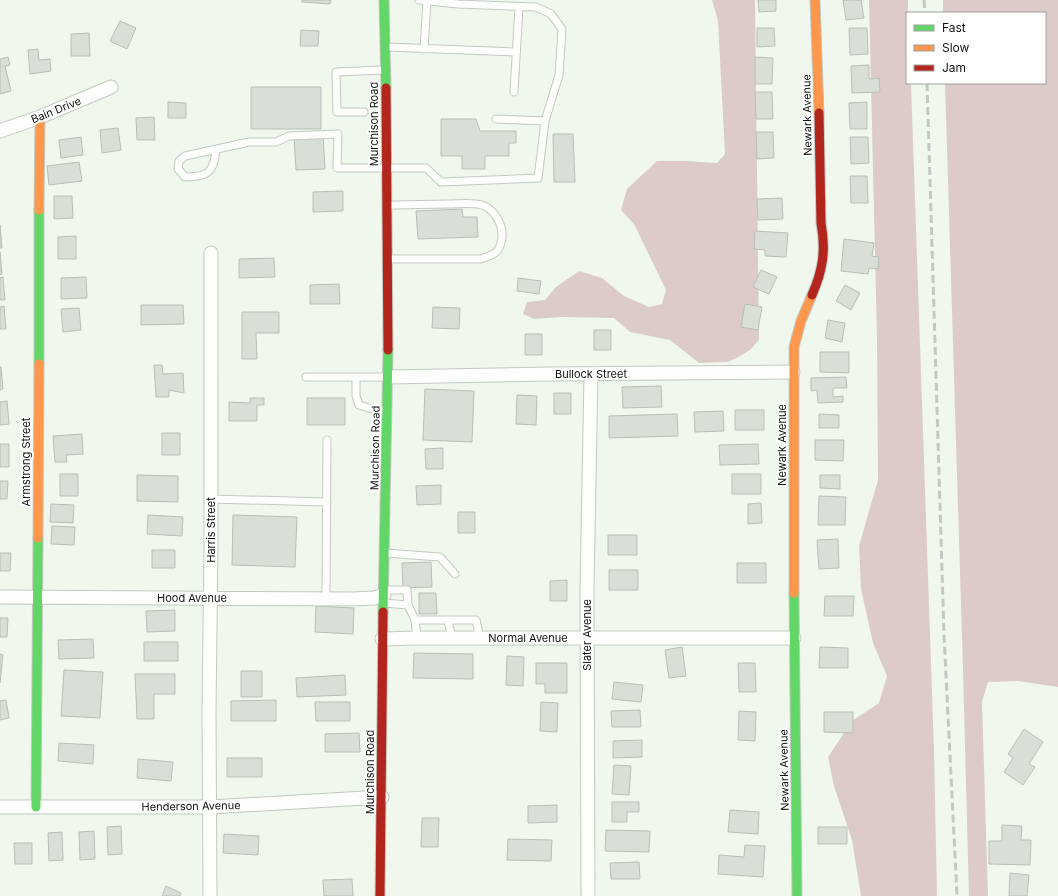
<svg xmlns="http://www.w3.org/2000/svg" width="1058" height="896" font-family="Inter,sans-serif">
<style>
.forest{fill:#dccbc9}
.building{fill:#d9dfd7;stroke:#b9bfb8}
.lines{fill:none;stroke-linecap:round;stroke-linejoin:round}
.lane-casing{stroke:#c2c9c1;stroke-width:9}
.street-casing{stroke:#c2c9c1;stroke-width:15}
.fast-casing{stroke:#c2c9c1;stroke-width:11}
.slow-casing{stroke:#c2c9c1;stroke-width:11}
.jam-casing{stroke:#c2c9c1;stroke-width:11}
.lane{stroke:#fdfefc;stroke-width:7}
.street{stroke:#fdfefc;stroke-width:13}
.fast{stroke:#63d668;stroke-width:9}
.slow{stroke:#ff974d;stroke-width:9}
.jam{stroke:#b3261e;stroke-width:9}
.rail{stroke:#c5c7c4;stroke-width:3;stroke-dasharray:8 4;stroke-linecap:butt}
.labels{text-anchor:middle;stroke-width:4;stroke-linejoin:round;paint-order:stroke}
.street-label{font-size:11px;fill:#0e130d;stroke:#fff}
</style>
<rect width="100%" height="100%" fill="#f0f8ee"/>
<!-- forest -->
<path class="forest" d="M712,0H755L759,340L750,350L737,358L727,362L699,363L670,340L630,332L614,318L561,317L534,319L523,314L527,302L545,300L556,287L579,271L602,278L624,296L649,307L662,304L666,290L634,224L621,210L627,189L657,161H686L717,163L725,154L718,21Z
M869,0H908L907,83H911L934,750L937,896H861L852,840L834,786L828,757L852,721L879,703L887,676L873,643L861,589L859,546L878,480L877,339Z
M943,0H1058V687L1018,681L988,682L982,702L988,896H969L963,670L945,83H1045V13H943Z"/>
<!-- building -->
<path class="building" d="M302,0H331L330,4L302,2Z
M758,0H776V11L759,12Z
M843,0H861L864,18L846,20Z
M120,21L136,28L127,49L110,41Z
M757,28H774L775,46L757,47Z
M849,28H867L868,54L850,55Z
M301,30L319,31L318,46H300Z
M89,33L90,56H71V34Z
M38,49L39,60L50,59L51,71L30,74L28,50Z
M8,57L10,65L5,66L11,91L0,94V59Z
M755,57L773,58L772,84H755Z
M869,65V79L879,78L880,92L852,93L851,66Z
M251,87H321V129H251Z
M755,92H772L773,119H756Z
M168,102L186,103V118H168Z
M867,102V129H850L849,103Z
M154,117L155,140H137L136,118Z
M441,119H476L480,131H516V143H509V156H485V169H462V156H441Z
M118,128L121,150L102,153L100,130Z
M756,132H773L774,158L757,159Z
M553,134H573L575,182H554Z
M323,135L325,169L296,170L294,137Z
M81,137L83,155L61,158L59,140Z
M850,137H868L869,163L851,164Z
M79,162L82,181L49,185L47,166Z
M850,176H867L868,203H851Z
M343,191V211L313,212V192Z
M54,196H72L73,218L54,219Z
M782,198L783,219L758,220L757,199Z
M462,209L463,217H477L478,237L418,239L416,211Z
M0,225L2,248H0Z
M755,231L788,233L786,257L765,256V250L754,249Z
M76,236V259H58V237Z
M844,239L874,243L872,256L879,257L878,269L869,268L868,274L841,271Z
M0,252L2,274L0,275Z
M274,258L275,277L239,278V259Z
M761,270L777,277L769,294L753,287Z
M3,277L5,300H0V278Z
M86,277L87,298L61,299V278Z
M518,278L541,281L539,294L517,291Z
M339,284L340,304H310V285Z
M845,285L860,293L851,310L836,301Z
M745,304L762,307L758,330L741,327Z
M141,305H183L184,324L141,325Z
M4,306L6,329H0V307Z
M433,307L460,308L459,329L432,328Z
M79,308L81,330L63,332L61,309Z
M242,312H279V333H256L257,359H242Z
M828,320L845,323L842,342L825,338Z
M594,330H611V350H594Z
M525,334H542V355H525Z
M820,352H849V373L820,372Z
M154,365H162L163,374L183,373L184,393L169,390V397H156Z
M0,367H1L3,389L0,390Z
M846,377L847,388H833V397L843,396V402L818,403L817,390L811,391V378Z
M661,386L662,407L623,408L622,387Z
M425,389L474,391L472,442L423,440Z
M554,393H571V414H554Z
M517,395L537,396L536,425L516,424Z
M250,398H264V405H257V421H229V402L250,403Z
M307,398H345V425H307Z
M7,401L9,424L0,425V402Z
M735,410H764V430H735Z
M723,411L724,431L695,432L694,412Z
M677,414L678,436L609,438V416Z
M819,414L839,415V428H819Z
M162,433H180V455H162Z
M82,434L83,454L66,455L67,462H55L53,436Z
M815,440H844L843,461L815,460Z
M0,444H9V467H0Z
M758,444L759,464L720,465L719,445Z
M443,448V469H426L425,449Z
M60,474H78V496H60Z
M732,474H761V494H732Z
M137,475L178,476V502L137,501Z
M820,475H840V489L820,488Z
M0,481H8L7,499H0Z
M441,485V504L417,505L416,486Z
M819,496L846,497L845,525H818Z
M761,503L762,523L748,524V504Z
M51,504L74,505L73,523L50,522Z
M458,512H475V533H458Z
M148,515L183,517L182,536L147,534Z
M233,515L297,517L295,567L232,565Z
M52,526L75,527L74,545L51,544Z
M608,535H637V555H608Z
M838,539L839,568L819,569L817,540Z
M152,550H175V568H152Z
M0,553H11L10,571H0Z
M431,562L432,587L403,588L402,563Z
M737,563H766V583H737Z
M609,570H638V590H609Z
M567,580V601H550V581Z
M419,593H436L437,614H419Z
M825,596H854L853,616H824Z
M316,606L354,608L353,634L315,632Z
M175,610V631L147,632L146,611Z
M0,618H8L7,637H0Z
M93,639L94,658L59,659L58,640Z
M144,642H178V661H144Z
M682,647L686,676L669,678L665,650Z
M820,647L848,648V668H819Z
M414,653L473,654V679L413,678Z
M0,654L3,655L0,683Z
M507,656L524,657L523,686L506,685Z
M536,663H567V693H545V684H536Z
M738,663H755L756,692H739Z
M64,670L103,672L100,718L61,716Z
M241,671H262V697H241Z
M135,674H175V694H154V719H137Z
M345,675L346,695L297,697L296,678Z
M614,682L643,685L641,702L612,699Z
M6,700L9,718L0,720V701Z
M276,700V721H231V701Z
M315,702H350V721H316Z
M541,702L558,703L557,732L540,731Z
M640,710L641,727H612L611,711Z
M739,711L756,712L755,741L738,740Z
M824,712H853V733L824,732Z
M1024,729L1043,742L1029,764L1035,767L1023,785L1004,772L1013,758L1008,754Z
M359,733L360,752H325V734Z
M642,740V757L613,758V741Z
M59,743L94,745L93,764L58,761Z
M227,758H262V777H227Z
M138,759L173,762L171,781L137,778Z
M614,765L631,766L629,795L612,794Z
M612,802H639V812H627V822H612Z
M557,805V822L528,823V806Z
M730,810L759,812L758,834L728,832Z
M422,818H439L438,847H421Z
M1002,825L1022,826L1021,840H1031L1030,865L989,864V841H1002Z
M121,826L122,854L108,855L107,827Z
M818,827H847V844H818Z
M606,830L650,831L649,852L605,851Z
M94,831L95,859L80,860L79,832Z
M62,832L63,860L49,861L48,833Z
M224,834L259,836L258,855L223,853Z
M508,839L552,840L551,861L507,860Z
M14,843H32V864H15Z
M745,845L765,846L763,877L718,874L719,855L744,857Z
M639,862L640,879H611L610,863Z
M1010,873L1029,875L1027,896H1009Z
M352,879L353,896H324L323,880Z
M166,886L181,893L180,896H162Z"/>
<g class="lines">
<defs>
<path id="lane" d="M419,0L458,4L536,7L551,14L562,29L559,75L545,121
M387,47L516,52
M424,49L427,1
M514,92L519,7
M364,112H337L336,72L383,70
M216,150C214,173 207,177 185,177L178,169L179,161L185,156L249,142H276L289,136L338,134L337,168H426L441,182L538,178L545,121L496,119
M388,259H481C495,254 500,253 502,237C503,224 494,209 482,205C471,202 458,204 448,204C428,204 408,205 389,205
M306,377H386
M356,377V396L359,405L372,409L386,411
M211,499L327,502
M385,553L440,557L455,574
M385,590H407L408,605
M326,598L327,440
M384,603L408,605L415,620
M448,620L452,639
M417,638L415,620H476L480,638"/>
<path id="street" d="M0,131L40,117L111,87
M388,377L550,374L793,372
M0,597L354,599L374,598L384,595
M382,639L417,638H794
M0,807H210L382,797
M210,896L209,713L211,543V253
M588,896L587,589L591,374"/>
<path id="fast" d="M384,0L386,88
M39,364V210
M794,593L797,896
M383,612L388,350
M36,807L38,538"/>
<path id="slow" d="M815,0L819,113
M39,210L40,117
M38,538L39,364
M794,593V347L801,321L812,295"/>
<path id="jam" d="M386,88L388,350
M812,295C823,270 826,250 821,223L819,113
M380,896L383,612"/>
</defs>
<!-- lane casing -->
<use href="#lane" class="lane-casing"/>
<!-- street casing -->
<use href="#street" class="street-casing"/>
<!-- fast casing -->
<use href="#fast" class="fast-casing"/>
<!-- slow casing -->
<use href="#slow" class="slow-casing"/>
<!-- jam casing -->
<use href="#jam" class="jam-casing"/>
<!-- lane -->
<use href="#lane" class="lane"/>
<!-- street -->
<use href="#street" class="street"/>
<!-- fast -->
<use href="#fast" class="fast"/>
<!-- slow -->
<use href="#slow" class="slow"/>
<!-- jam -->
<use href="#jam" class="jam"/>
<!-- rail -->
<path class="rail" d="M924,0L925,13
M927,83L944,635L957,896"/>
</g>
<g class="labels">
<!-- street labels -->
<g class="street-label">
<text transform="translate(56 110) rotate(-22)" y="4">Bain Drive</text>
<text transform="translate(807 115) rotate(-91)" y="4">Newark Avenue</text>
<text transform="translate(374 124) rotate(-90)" y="4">Murchison Road</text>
<text x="591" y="378">Bullock Street</text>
<text transform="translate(782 445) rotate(-90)" y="4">Newark Avenue</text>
<text transform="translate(375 448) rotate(-89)" y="4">Murchison Road</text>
<text transform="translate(26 462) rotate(-90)" y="4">Armstrong Street</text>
<text transform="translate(211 530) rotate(-90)" y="4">Harris Street</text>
<text x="192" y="602">Hood Avenue</text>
<text transform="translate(587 635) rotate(-90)" y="4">Slater Avenue</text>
<text x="528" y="642">Normal Avenue</text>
<text transform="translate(784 770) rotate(-91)" y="4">Newark Avenue</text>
<text transform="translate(370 772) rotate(-90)" y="4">Murchison Road</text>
<text transform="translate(191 806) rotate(-1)" y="4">Henderson Avenue</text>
</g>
</g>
<!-- legend -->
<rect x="906" y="12" width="140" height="72" fill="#ffffff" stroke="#9fa19e"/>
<rect x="914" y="25" width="20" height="6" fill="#63d668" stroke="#9fa19e"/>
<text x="942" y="32" font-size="12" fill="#0e130d">Fast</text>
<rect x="914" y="45" width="20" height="6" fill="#ff974d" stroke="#9fa19e"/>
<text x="942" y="52" font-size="12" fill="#0e130d">Slow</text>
<rect x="914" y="65" width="20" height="6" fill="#b3261e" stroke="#9fa19e"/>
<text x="942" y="72" font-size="12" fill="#0e130d">Jam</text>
</svg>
